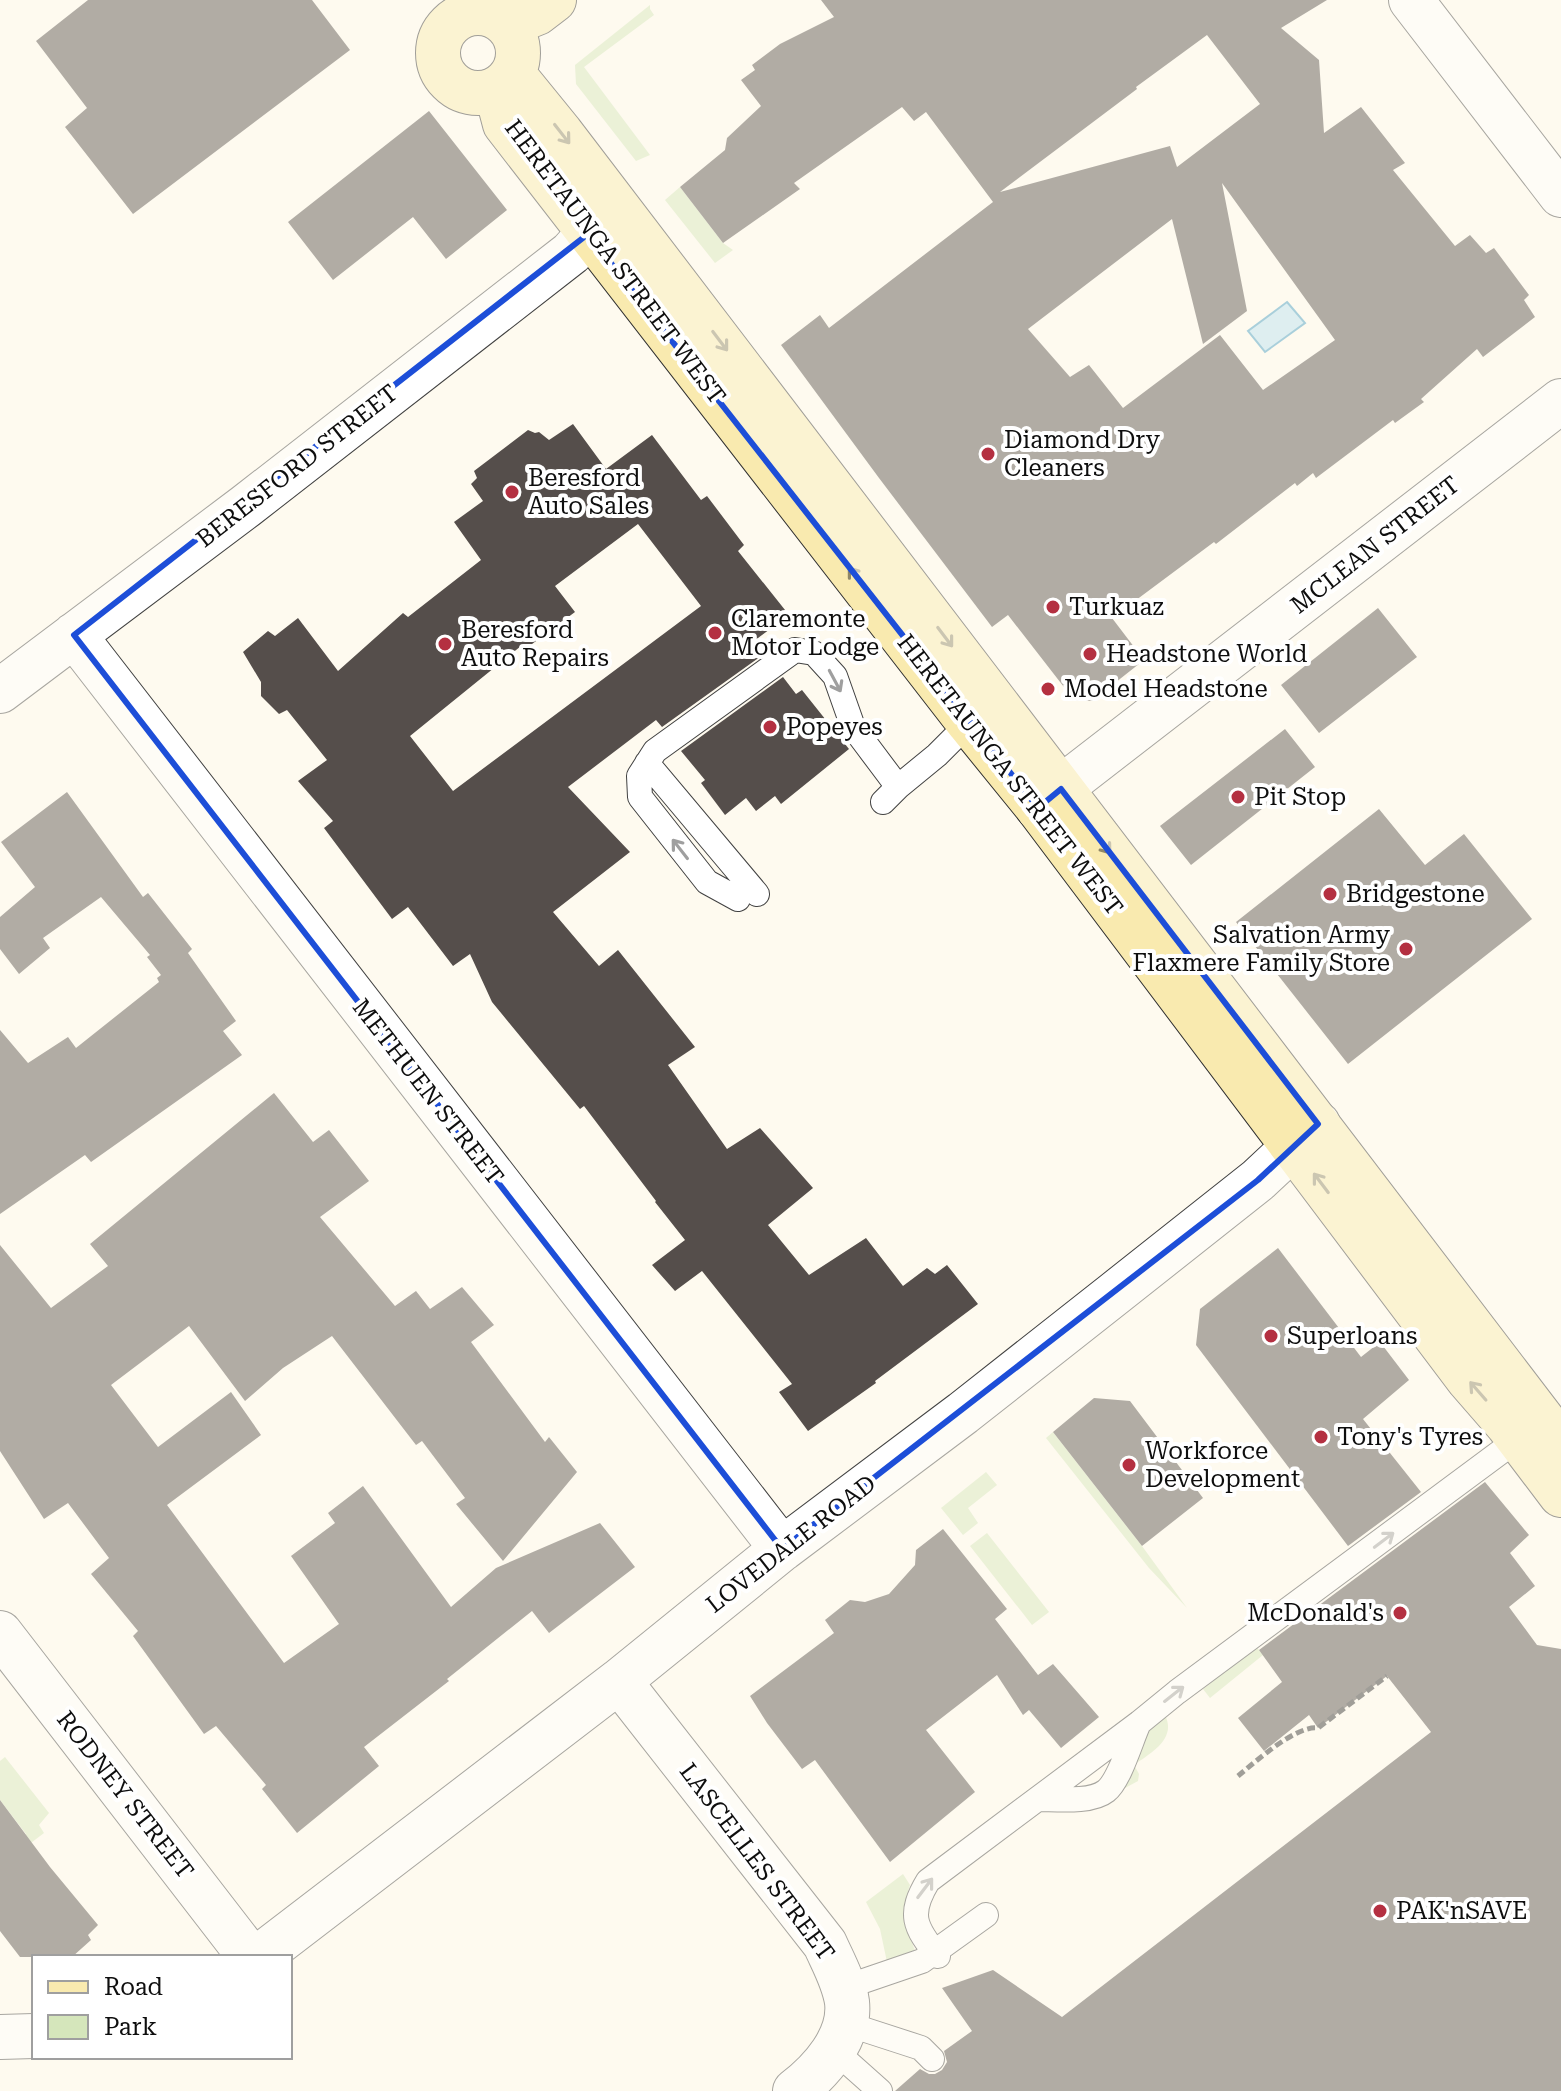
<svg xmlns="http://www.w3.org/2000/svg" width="1561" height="2091" font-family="'Roboto Serif',serif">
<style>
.green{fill:#d5e6bb}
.water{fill:#b8e1f2;stroke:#449cc3;stroke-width:2}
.building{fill:#554e4b;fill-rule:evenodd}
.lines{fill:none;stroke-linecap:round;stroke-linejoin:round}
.lane-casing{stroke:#414141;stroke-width:26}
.street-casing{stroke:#414141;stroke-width:46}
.secondary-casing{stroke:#303030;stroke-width:46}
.path{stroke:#303030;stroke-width:5;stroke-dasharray:8 4;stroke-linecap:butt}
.lane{stroke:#fff;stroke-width:24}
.street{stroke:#fff;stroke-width:44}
.secondary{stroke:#f9eaaf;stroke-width:44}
.oneway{stroke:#8f8767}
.oneway2{stroke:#9f9f9f}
.marked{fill:none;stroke:#1d4ed8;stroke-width:6;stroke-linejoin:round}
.poi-dot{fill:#b43041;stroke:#fff;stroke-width:3}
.labels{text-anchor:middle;stroke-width:8;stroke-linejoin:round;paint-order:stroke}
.street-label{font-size:24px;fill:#0e0e0e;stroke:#fff}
.poi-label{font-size:24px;fill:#0e0e0e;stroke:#fff;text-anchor:start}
</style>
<rect width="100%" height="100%" fill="#fefaef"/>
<!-- green -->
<path class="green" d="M650,5V9L654,15L584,67L650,155L636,161L576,84L575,65Z
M680,187L723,243L733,250L715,263L665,200Z
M1053,1432L1142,1546L1187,1608L1149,1568L1046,1438Z
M986,1472L997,1485L968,1508L978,1523L963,1535L941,1508Z
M987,1533L1049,1612L1032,1625L970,1546Z
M1256,1646L1263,1655L1210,1698L1203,1689Z
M1165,1715C1177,1739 1151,1753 1134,1765L1139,1774L1138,1781L1125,1788L1122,1780L1141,1736Z
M5,1757L49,1813L39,1825L44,1833L11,1858L5,1851L26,1834L0,1800V1761Z
M903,1874L910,1885C901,1909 907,1930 916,1953L887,1962L880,1929L866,1902Z"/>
<!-- water -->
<path class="water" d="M1287,302L1305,323L1265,352L1248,331Z"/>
<!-- building -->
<path class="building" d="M88,0H312L350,50L133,214L65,127L87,108L36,41Z
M821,0H1327L1281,28L1319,60L1324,133L1361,107L1405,163L1393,170L1455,246L1470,235L1486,253L1494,248L1529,295L1524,300L1535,317L1483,357L1477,349L1421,399L1424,402L1395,423L1393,420L1316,478L1313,473L1297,486L1295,483L1216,544L1214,542L1112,618L1144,660L1092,701L1074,700L1008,615L992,627L879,478L781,345L820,315L829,328L993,202L926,112L914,121L902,107L794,183L800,189L723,243L680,187L725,150L727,138L761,106L741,80L755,70L752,65L780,44L834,17ZM1207,35L1260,104L1177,167L1170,146L1000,192L1137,89L1136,87ZM1222,183L1335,340L1263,390L1220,335L1123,408L1089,365L1070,377L1028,329L1172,219L1203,344L1247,311Z
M429,111L507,210L446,259L413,217L333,280L288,222Z
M573,424L606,469L652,435L701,500L707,496L744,545L738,551L789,615L754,641L764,654L662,727L656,720L568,787L630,852L553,912L599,966L618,950L695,1047L668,1065L727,1149L760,1128L813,1188L768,1225L809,1275L866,1238L903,1286L927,1268L935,1274L947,1265L978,1304L875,1381L876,1383L808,1431L779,1392L792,1384L702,1271L675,1291L652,1265L685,1240L655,1202L656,1201L584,1106L580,1109L492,1002L470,954L453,966L408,907L392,919L324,828L333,821L298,781L327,760L287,710L279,714L261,696V682L243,652L268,631L275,636L298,618L338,671L403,613L408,617L481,560L454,522L483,501L471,484L477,478L474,471L528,430L535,433L539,432L549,440ZM638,524L701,606L453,791L410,736L521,646L524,650L575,612L555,586Z
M1378,608L1417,657L1319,733L1281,685Z
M783,677L796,694L802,690L849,749L781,804L775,796L756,811L746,798L725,815L701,783L705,780L681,751Z
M1285,729L1315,767L1191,865L1160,826Z
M67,792L143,897L148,893L192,949L188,953L236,1021L223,1031L242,1055L91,1162L85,1155L0,1214V1030L28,1063L68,1037L76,1048L159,982L157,978L161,975L147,957L150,955L101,897L43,938L50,948L19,974L0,949V917L35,887L1,842Z
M1379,809L1425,865L1464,834L1532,919L1348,1064L1236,922Z
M274,1093L313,1142L329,1130L369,1181L320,1217L395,1306L416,1291L430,1309L462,1287L494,1325L471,1342L545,1442L549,1437L577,1472L503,1561L456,1504L465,1498L422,1441L416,1445L332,1336L283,1368L245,1401L189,1326L111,1385L158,1447L231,1392L261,1435L167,1505L284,1663L339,1624L291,1556L335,1523L328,1513L363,1486L451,1607L496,1568L600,1523L635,1567L549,1633L532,1611L447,1679L449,1681L364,1747L379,1766L297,1833L262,1789L266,1785L216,1726L204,1734L133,1636L138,1631L91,1574L109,1558L68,1503L44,1519L0,1451V1245L51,1308L108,1266L90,1244Z
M1278,1248L1361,1357L1380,1342L1409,1380L1363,1419L1421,1492L1348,1546L1196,1345L1200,1309Z
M1094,1398L1130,1401L1203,1498L1142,1546L1053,1432Z
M1485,1482L1529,1535L1510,1553L1535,1586L1509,1607L1537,1645L1561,1649V2091H895L920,2069L929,2074H935L942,2070L947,2062L944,2051L972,2031L942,1988L993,1970L1062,2017L1431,1732L1387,1676L1318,1728L1309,1715L1264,1751L1238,1718L1282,1682L1259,1650Z
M943,1529L1007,1609L995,1619L1038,1675L1053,1664L1099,1717L1061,1748L1029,1710L1023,1715L997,1675L926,1730L975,1792L890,1862L815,1760L802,1769L767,1723L750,1696L834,1633L825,1620L850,1600L865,1602L889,1594L915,1565L916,1550Z
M0,1800L50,1867L98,1925L88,1935L91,1940L72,1957H20L0,1931Z"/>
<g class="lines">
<defs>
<path id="lane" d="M647,763L757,894
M883,802L898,787L937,755L969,723
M738,899L707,882L640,797L639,776L655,751L795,650L814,653L835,676L853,727L898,787
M1038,1799C1056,1799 1091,1803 1106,1791C1120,1780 1131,1740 1139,1723
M938,1956C914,1927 908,1914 928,1881L1139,1723L1177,1692L1518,1439
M843,1988L922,1961L986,1915
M844,2023L921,2048L932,2059
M834,2050L880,2091"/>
<path id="street" d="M1411,0L1561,195
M74,635L782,1549
M0,691L246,506L571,253L588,234
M1038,808L1075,777L1561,401
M0,1633L250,1957
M619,1681L825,1944C833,1962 844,1981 847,2002C851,2038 821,2071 795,2091
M259,1957L619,1681L782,1549L963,1413L1114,1294L1258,1180L1318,1124
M0,2037L34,2036"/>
<path id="secondary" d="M438 53a40 40 0 1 1 80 0a40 40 0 1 1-80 0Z
M507,25L537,13L554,0
M513,74L561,133L1561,1444
M496,90L505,124L969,723L1038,808L1468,1379L1508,1425L1561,1495"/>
</defs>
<!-- lane casing -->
<use href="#lane" class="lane-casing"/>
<!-- street casing -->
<use href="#street" class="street-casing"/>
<!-- secondary casing -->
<use href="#secondary" class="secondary-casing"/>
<!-- path -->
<path class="path" d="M1238,1776C1255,1762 1296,1725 1318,1728L1387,1676"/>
<!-- lane -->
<use href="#lane" class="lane"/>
<!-- street -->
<use href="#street" class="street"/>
<!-- secondary -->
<use href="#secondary" class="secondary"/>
</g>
<!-- one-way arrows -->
<defs><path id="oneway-shaft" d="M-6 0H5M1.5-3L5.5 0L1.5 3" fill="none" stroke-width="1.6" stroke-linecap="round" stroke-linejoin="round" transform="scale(2)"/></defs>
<g class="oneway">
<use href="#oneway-shaft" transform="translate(562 134) rotate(52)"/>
<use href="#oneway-shaft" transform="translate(720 341) rotate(53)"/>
<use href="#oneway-shaft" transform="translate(856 577) rotate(-127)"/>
<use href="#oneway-shaft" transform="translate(945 637) rotate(53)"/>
<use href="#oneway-shaft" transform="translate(1103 844) rotate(52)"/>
<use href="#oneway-shaft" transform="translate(1321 1183) rotate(-127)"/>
<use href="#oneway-shaft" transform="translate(1478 1391) rotate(-131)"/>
</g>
<g class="oneway2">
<use href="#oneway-shaft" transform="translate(835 681) rotate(62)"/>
<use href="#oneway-shaft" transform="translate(680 849) rotate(-128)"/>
<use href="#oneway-shaft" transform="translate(1384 1540) rotate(-37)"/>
<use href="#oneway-shaft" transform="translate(1174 1694) rotate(-38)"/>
<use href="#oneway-shaft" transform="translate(925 1888) rotate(-53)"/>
</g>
<!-- marked area -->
<path d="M0 0H1561V2091H0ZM588,234L1038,808L1061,789L1318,1124L1258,1180L782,1549L74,635Z" fill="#fefaef" fill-opacity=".55" fill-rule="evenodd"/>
<path class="marked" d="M588,234L1038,808L1061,789L1318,1124L1258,1180L782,1549L74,635Z"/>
<!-- markers -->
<g class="poi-dot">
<circle cx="988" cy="454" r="8"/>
<circle cx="512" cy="492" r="8"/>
<circle cx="1053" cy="607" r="8"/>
<circle cx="715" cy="633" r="8"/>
<circle cx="445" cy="644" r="8"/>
<circle cx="1090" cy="654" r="8"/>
<circle cx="1048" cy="689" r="8"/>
<circle cx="770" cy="727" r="8"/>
<circle cx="1238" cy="797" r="8"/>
<circle cx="1330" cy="894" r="8"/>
<circle cx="1406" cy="949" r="8"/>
<circle cx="1271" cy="1336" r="8"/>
<circle cx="1321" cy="1437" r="8"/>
<circle cx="1129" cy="1465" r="8"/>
<circle cx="1400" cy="1613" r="8"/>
<circle cx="1380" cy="1911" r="8"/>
</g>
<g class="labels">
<!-- street labels -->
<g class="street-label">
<text transform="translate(615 262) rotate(53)" y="8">HERETAUNGA STREET WEST</text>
<text transform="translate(297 466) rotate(-38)" y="8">BERESFORD STREET</text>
<text transform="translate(1375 545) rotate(-38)" y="8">MCLEAN STREET</text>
<text transform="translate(1010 775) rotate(52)" y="8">HERETAUNGA STREET WEST</text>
<text transform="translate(428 1092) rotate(52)" y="8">METHUEN STREET</text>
<text transform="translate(791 1544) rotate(-38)" y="8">LOVEDALE ROAD</text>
<text transform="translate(125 1795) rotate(52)" y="8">RODNEY STREET</text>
<text transform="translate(757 1862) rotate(53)" y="8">LASCELLES STREET</text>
</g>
<!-- poi labels -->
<g class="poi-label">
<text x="1004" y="448">Diamond Dry<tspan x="1004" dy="28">Cleaners</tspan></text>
<text x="528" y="486">Beresford<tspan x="528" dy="28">Auto Sales</tspan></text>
<text x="1069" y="615">Turkuaz</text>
<text x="731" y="627">Claremonte<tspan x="731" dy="28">Motor Lodge</tspan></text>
<text x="461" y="638">Beresford<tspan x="461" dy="28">Auto Repairs</tspan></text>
<text x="1106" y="662">Headstone World</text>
<text x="1064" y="697">Model Headstone</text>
<text x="786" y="735">Popeyes</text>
<text x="1254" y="805">Pit Stop</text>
<text x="1346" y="902">Bridgestone</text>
<text x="1390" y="943" text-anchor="end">Salvation Army<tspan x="1390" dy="28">Flaxmere Family Store</tspan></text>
<text x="1287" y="1344">Superloans</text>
<text x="1337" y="1445">Tony's Tyres</text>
<text x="1145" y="1459">Workforce<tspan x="1145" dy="28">Development</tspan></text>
<text x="1384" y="1621" text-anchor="end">McDonald's</text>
<text x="1396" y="1919">PAK'nSAVE</text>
</g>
</g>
<!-- legend -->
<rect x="32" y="1955" width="260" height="104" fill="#ffffff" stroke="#9f9f9f" stroke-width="2"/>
<rect x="48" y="1981" width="40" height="12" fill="#f9eaaf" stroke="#9f9f9f" stroke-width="2"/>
<text x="104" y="1995" font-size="24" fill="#0e0e0e">Road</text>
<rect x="48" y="2015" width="40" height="24" fill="#d5e6bb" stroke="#9f9f9f" stroke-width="2"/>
<text x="104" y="2035" font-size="24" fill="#0e0e0e">Park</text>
</svg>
